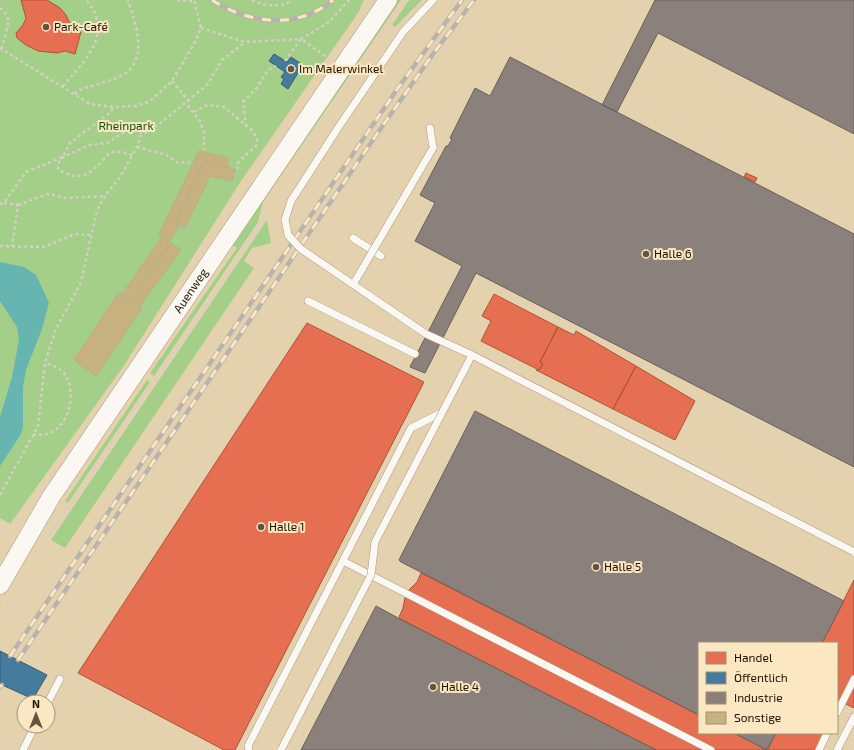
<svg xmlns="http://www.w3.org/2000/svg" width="854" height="750" font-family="'Exo 2',sans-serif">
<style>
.green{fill:#a4cf88}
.water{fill:#67b5b0}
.shops{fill:#e76f51;stroke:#ab5339}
.public{fill:#457b9d;stroke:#395c6e}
.industry{fill:#8a817c;stroke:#6a6057}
.building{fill:#c6b17f;stroke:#baac90}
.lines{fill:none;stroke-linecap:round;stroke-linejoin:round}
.service-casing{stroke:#a89a7f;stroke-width:8}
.tertiary-casing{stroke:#a89a7f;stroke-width:19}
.path{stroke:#d5cfc4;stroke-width:2.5;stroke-dasharray:3 3;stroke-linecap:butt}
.service{stroke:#fbf8f3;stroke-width:7}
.tertiary{stroke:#fbf8f3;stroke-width:18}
.rail-casing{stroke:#b8b3ac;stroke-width:4.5}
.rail{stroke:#fce7c3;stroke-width:3;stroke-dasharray:9;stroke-linecap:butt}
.service-bridge-casing{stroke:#a89a7f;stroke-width:8;stroke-linecap:butt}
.service-bridge{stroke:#fbf8f3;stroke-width:7}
.poi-dot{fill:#63553d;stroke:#fce7c3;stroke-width:1.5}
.labels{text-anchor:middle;stroke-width:4;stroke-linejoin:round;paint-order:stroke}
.poi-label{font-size:12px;fill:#1e1200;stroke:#fce7c3;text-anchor:start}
.park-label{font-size:12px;fill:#0e520a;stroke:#fce7c3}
.street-label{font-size:12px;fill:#1e1200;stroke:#fce7c3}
</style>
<rect width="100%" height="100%" fill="#e4d2af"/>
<!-- green -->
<path class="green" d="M0,0H364L358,13L241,181L123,367L10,524L0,518Z
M398,0H401L263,202L258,222L154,376L150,373L237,248L232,245Z
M409,0H422L395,27L392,25Z
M267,220L271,243L252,248L244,261L254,268L65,548L51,540Z
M147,380L150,382L68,503L65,501Z"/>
<!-- water -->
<path class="water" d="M0,262L24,267L36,275L49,303L42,329L26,370L23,387V426L21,434L0,466V417L12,377L19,340L17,327L0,301Z"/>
<!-- shops -->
<path class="shops" d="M21,0H47L60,8L66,15L73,30L81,32L75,54L65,51L57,53L38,51L26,45L17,38L16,33L23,25L26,18Z
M746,173L757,178L755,182L744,177Z
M494,294L558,327L540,362L543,364L539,370L481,341L491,321L482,316Z
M307,323L424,382L235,750H224L78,673Z
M558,327L574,335L576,331L636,366L613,409L536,370H539L543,364L540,362Z
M636,366L695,401L675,440L613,409Z
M421,573L699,715V733H734L767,750H656L400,619L399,617L403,608L406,593L417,582Z
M854,580V708L844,703L837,718V643H822Z
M776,733H829L821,750H767Z"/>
<!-- public -->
<path class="public" d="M274,54L287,62L291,57L303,65L288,89L281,84L284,79L281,77L285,72L269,61Z
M0,651L47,675L33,699L0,684Z"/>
<!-- industry -->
<path class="industry" d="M655,0H854V134L658,33L617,112L602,105Z
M510,57L854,234V467L476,273L425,373L410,367L462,266L415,241L435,203L420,195L446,146H448L452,139L450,138L475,88L490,96Z
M475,411L844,601L822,643H699V715L401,562L399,560L400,558Z
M376,606L400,619L656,750H301Z
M734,733H776L767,750Z"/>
<!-- building -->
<path class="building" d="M199,151L229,158L227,167L204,161L175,223L179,226L169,242L159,234Z
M204,161L235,169L232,181L210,176L185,228L175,223Z
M162,237L171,243L140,287L141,289L133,301L122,294Z
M171,243L181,250L140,306L133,301L141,289L140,287Z
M119,292L142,308L96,376L74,360Z"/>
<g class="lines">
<defs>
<path id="service" d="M430,128L433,148
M287,229L285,220L291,201L338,128L403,32L433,0
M353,238L381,256
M308,301L415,354
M343,561L711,750
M48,702L60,679
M837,713L854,679
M23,750L35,726
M249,750L248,746L411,428L441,413
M819,750L827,733
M837,750L854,717"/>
<g id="tertiary">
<path id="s1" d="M0,585L51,497L388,0"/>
</g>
</defs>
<!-- service casing -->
<use href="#service" class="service-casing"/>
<!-- tertiary casing -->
<use href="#tertiary" class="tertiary-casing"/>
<!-- path -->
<path class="path" d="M177,0L194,1
M252,0C263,6 275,6 287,4L290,0
M0,8L4,11L9,20L2,48
M201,28L245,42L301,39L329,22L349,0
M0,48L90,104L113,107L136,106L150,101L172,81L194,44L201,28L194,0
M285,61L301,39L329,59
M172,81L188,100L189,108L199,119L204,132V150
M63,86C85,61 115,32 86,0
M75,94L79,90C93,85 118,80 128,71C148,53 134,20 128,0
M194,112L207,105L224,107L253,131L257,140L256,146L239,161L237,169
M246,126L243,102L256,89L268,70L276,66
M137,147L167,155L176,162L190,163
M132,155C125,153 117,150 110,153C107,155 104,159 101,162C87,177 77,181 58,169L59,162L63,157L90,145L107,143L140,122L141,135
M4,203L18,205L12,246
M0,204L4,203L26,172L63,157L70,143L111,112L113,107
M18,205L48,194L66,198L105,196
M0,246L44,247L75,234L91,235
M33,435C40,435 48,435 54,431C71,420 76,389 64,373C59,367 51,365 45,363
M0,495L38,426L45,363L56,329L81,282L97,210L105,196L120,177L137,147L141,135L158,125L207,85L222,60L245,42
M0,528L11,535
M47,539L263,221L266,211
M0,616L11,598"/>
<!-- service -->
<use href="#service" class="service"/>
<!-- tertiary -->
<use href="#tertiary" class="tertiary"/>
<defs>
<path id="rail" d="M212,0C249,24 298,30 333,0
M10,656L398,88L462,0
M18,660L377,134L433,54L474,0
M0,687L2,685"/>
</defs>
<!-- rail casing -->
<use href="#rail" class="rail-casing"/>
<!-- rail -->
<use href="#rail" class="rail"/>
<defs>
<path id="service-bridge" d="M287,229L288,235L301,249L426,334L472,355L854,552
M354,283L433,148
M281,750L371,575L375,542L472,355"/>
</defs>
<!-- service-bridge casing -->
<use href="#service-bridge" class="service-bridge-casing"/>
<!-- service-bridge -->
<use href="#service-bridge" class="service-bridge"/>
</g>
<!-- markers -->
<g class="poi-dot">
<circle cx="46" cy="27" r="4"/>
<circle cx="291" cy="69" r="4"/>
<circle cx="646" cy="254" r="4"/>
<circle cx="261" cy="527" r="4"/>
<circle cx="596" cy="567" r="4"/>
<circle cx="433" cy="687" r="4"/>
</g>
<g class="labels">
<!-- poi labels -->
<g class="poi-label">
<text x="54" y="31">Park-Café</text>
<text x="299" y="73">Im Malerwinkel</text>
<text x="654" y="258">Halle 6</text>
<text x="269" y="531">Halle 1</text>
<text x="604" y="571">Halle 5</text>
<text x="441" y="691">Halle 4</text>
</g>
<!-- park labels -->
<g class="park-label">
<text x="126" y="130">Rheinpark</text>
</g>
<!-- street labels -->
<g class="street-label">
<text dy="4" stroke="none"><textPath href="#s1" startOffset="351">Auenweg</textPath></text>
</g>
</g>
<!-- legend -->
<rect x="698" y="642" width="140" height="92" fill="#fce7c3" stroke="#a39275"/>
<rect x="706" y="652" width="20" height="12" fill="#e76f51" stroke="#a39275"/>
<text x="734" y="662" font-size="12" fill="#1e1200">Handel</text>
<rect x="706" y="672" width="20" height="12" fill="#457b9d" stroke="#a39275"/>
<text x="734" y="682" font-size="12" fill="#1e1200">Öffentlich</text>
<rect x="706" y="692" width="20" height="12" fill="#8a817c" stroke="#a39275"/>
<text x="734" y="702" font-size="12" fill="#1e1200">Industrie</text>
<rect x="706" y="712" width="20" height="12" fill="#c6b17f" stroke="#a39275"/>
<text x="734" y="722" font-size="12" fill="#1e1200">Sonstige</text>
<!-- north arrow -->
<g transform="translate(36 714)"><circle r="19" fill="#fce7c3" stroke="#a39275"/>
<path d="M0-3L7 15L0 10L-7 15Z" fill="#63553d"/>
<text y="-6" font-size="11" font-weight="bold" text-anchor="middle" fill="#1e1200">N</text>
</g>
</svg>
